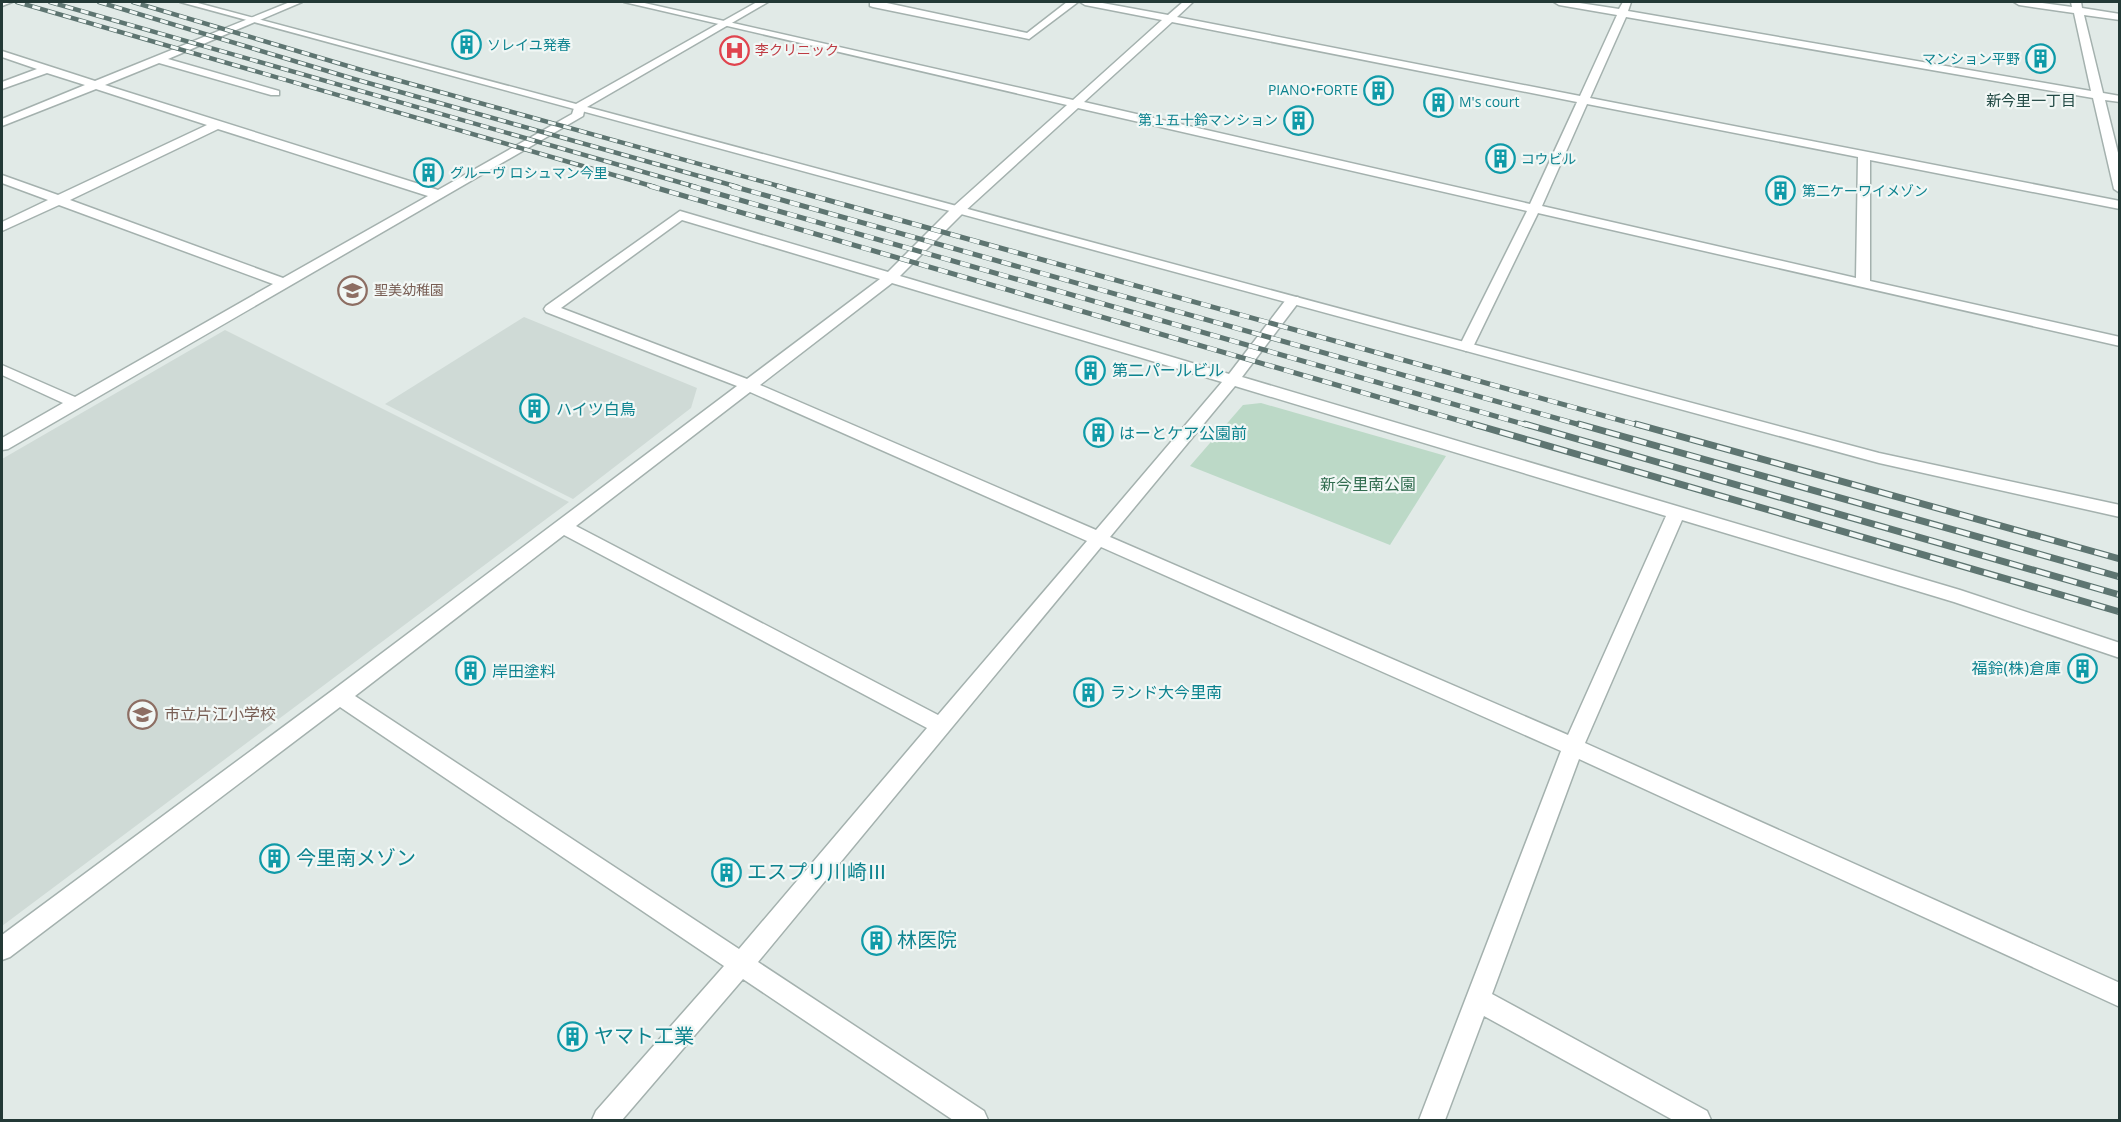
<svg xmlns="http://www.w3.org/2000/svg" width="2121" height="1122" font-family="'Open Sans','Noto Sans JP',sans-serif">
<style>
.built{fill:#cfdad6}
.green{fill:#bcd9c7}
.lines{fill:none;stroke-linecap:round;stroke-linejoin:round}
.minor-casing{stroke:#a4b1ae;stroke-width:3}
.tertiary-casing{stroke:#a4b1ae;stroke-width:3}
.minor{fill:#fff;fill-rule:evenodd}
.tertiary{fill:#fff;fill-rule:evenodd}
.rail-far2-casing{stroke:#5e7571;stroke-width:4.5}
.rail-far1-casing{stroke:#5e7571;stroke-width:5}
.rail-casing{stroke:#5e7571;stroke-width:7}
.rail-far2{stroke:#f1f7f5;stroke-width:3;stroke-dasharray:8;stroke-linecap:butt}
.rail-far1{stroke:#f1f7f5;stroke-width:4;stroke-dasharray:10;stroke-linecap:butt}
.rail{stroke:#f1f7f5;stroke-width:4.5;stroke-dasharray:14;stroke-linecap:butt}
.labels{text-anchor:middle;stroke-width:4.5;stroke-linejoin:round;paint-order:stroke}
.far-culture-label{font-size:14px;fill:#0d838f;stroke:#f1f7f5;text-anchor:start}
.far-health-label{font-size:14px;fill:#be3a42;stroke:#f1f7f5;text-anchor:start}
.far-education-label{font-size:14px;fill:#785e54;stroke:#f1f7f5;text-anchor:start}
.far-neighbourhood-label{font-size:15px;fill:#214944;stroke:#f1f7f5}
.culture-label{font-size:16px;fill:#0d838f;stroke:#f1f7f5;text-anchor:start}
.park-label{font-size:16px;fill:#316c4f;stroke:#f1f7f5}
.education-label{font-size:16px;fill:#785e54;stroke:#f1f7f5;text-anchor:start}
.near-culture-label{font-size:20px;fill:#0d838f;stroke:#f1f7f5;text-anchor:start}
</style>
<rect width="100%" height="100%" fill="#e1eae7"/>
<!-- built -->
<path class="built" d="M524,317L697,388L691,408L573,499L385,404Z
M225,330L569,502L2,926V459Z"/>
<!-- green -->
<path class="green" d="M1261,403L1446,456L1390,545L1190,466L1243,405Z"/>
<g class="lines">
<defs>
<path id="minor" d="M2,2H12L2,6Z
M290,2H302L168,59L279,91V95H271L159,63L105,85L438,190L572,114L575,105L579,104L585,107L583,116L8,449L2,450V438L63,403L2,375V365L75,397L273,284L59,205L2,231V222L48,200L2,183V175L58,195L207,125L96,89L2,126V119L85,85L47,73L2,89V82L37,69L2,57V51L95,81ZM218,129L428,196L283,278L70,200Z
M624,2H640L1073,100L1162,20L1085,5L1080,2H1097L1168,15L1183,2H1193L1177,17L1580,96L1617,15L1559,5L1554,2H1573L1619,9L1623,2H1631L1628,11L2091,91L2074,13L2019,5L2014,2H2035L2072,7L2071,2H2081L2082,8L2120,14V20L2084,15L2103,93L2120,96V102L2105,100L2120,161V193L2114,189L2093,98L1626,17L1590,98L2120,201V209L1870,160V281L2120,337V346L1538,213L1473,347L1466,351L1459,347L1527,211L1078,108L964,212L900,276L1229,374L1288,297H1298L1300,300L1298,303L1242,377L1960,590L2120,643V658L1954,602L1682,520L1585,743L2120,983V1007L1579,759L1492,994L1707,1111L1711,1120H1673L1484,1016L1445,1120H1419L1561,751L1101,547L758,962L984,1111L988,1120H953L743,979L622,1120H592L596,1111L724,966L340,707L10,957L2,960V935L333,690L737,386L546,312L544,309L546,306L680,211L888,272L954,206L1067,105ZM1172,22L1577,102L1530,204L1084,102ZM1587,104L1858,157L1856,278L1542,206ZM682,220L880,279L747,379L561,308ZM892,283L1222,382L1096,530L760,385ZM1235,386L1666,516L1568,735L1110,537ZM750,392L1087,541L938,715L576,526ZM564,535L927,728L739,949L355,696Z
M870,2H882L1027,33L1067,2H1078L1029,39L873,7L870,6Z"/>
<path id="tertiary" d="M180,2H194L576,104L757,2H768L587,107L1879,453L2120,505V517L1879,463Z"/>
</defs>
<!-- minor casing -->
<use href="#minor" class="minor-casing"/>
<!-- tertiary casing -->
<use href="#tertiary" class="tertiary-casing"/>
<!-- minor -->
<use href="#minor" class="minor"/>
<!-- tertiary -->
<use href="#tertiary" class="tertiary"/>
<defs>
<path id="rail-far2" d="M17,2L655,187
M50,2L696,187
M99,2L354,79L738,187
M133,2L368,72L782,187"/>
<path id="rail-far1" d="M650,186L1478,426
M691,186L1530,426
M732,186L1584,426
M777,186L1641,426"/>
<path id="rail" d="M1473,424L2120,612
M1525,424L2120,595
M1579,424L2120,577
M1636,424L2120,559"/>
</defs>
<!-- rail-far2 casing -->
<use href="#rail-far2" class="rail-far2-casing"/>
<!-- rail-far1 casing -->
<use href="#rail-far1" class="rail-far1-casing"/>
<!-- rail casing -->
<use href="#rail" class="rail-casing"/>
<!-- rail-far2 -->
<use href="#rail-far2" class="rail-far2"/>
<!-- rail-far1 -->
<use href="#rail-far1" class="rail-far1"/>
<!-- rail -->
<use href="#rail" class="rail"/>
</g>
<!-- icons -->
<defs>
<symbol id="building-ring" viewBox="-11 -11 22 22"><circle r="9.5" fill="#f1f7f5" stroke="#0f9aa8" stroke-width="1.5"/><path d="M-4-6H4V6H1V3H-1V6H-4ZM-2.5-4.3h1.7v1.8h-1.7ZM.8-4.3h1.7v1.8H.8ZM-2.5-1h1.7V.8h-1.7ZM.8-1h1.7V.8H.8Z" fill="#0f9aa8"/></symbol>
<symbol id="hospital-ring" viewBox="-11 -11 22 22"><circle r="9.5" fill="#f1f7f5" stroke="#e0444e" stroke-width="1.5"/><path d="M-5-5h3v3.5h4V-5h3V5h-3V1.5h-4V5h-3Z" fill="#e0444e"/></symbol>
<symbol id="school-ring" viewBox="-11 -11 22 22"><circle r="9.5" fill="#f1f7f5" stroke="#8d6e63" stroke-width="1.5"/><path d="M0-5L7-2L0 1L-7-2ZM-4 1L0 2.5L4 1V4Q0 6-4 4Z" fill="#8d6e63"/></symbol>
</defs>
<g fill-rule="evenodd">
<use href="#building-ring" x="450" y="28" width="33" height="33"/>
<use href="#hospital-ring" x="718" y="34" width="33" height="33"/>
<use href="#building-ring" x="2024" y="42" width="33" height="33"/>
<use href="#building-ring" x="1362" y="74" width="33" height="33"/>
<use href="#building-ring" x="1422" y="86" width="33" height="33"/>
<use href="#building-ring" x="1282" y="104" width="33" height="33"/>
<use href="#building-ring" x="1484" y="142" width="33" height="33"/>
<use href="#building-ring" x="412" y="156" width="33" height="33"/>
<use href="#building-ring" x="1764" y="174" width="33" height="33"/>
<use href="#school-ring" x="336" y="274" width="33" height="33"/>
<use href="#building-ring" x="1074" y="354" width="33" height="33"/>
<use href="#building-ring" x="518" y="392" width="33" height="33"/>
<use href="#building-ring" x="1082" y="416" width="33" height="33"/>
<use href="#building-ring" x="2066" y="652" width="33" height="33"/>
<use href="#building-ring" x="454" y="654" width="33" height="33"/>
<use href="#building-ring" x="1072" y="676" width="33" height="33"/>
<use href="#school-ring" x="126" y="698" width="33" height="33"/>
<use href="#building-ring" x="258" y="842" width="33" height="33"/>
<use href="#building-ring" x="710" y="856" width="33" height="33"/>
<use href="#building-ring" x="860" y="924" width="33" height="33"/>
<use href="#building-ring" x="556" y="1020" width="33" height="33"/>
</g>
<g class="labels">
<!-- far-culture labels -->
<g class="far-culture-label">
<text x="487" y="50">ソレイユ発春</text>
<text x="2020" y="64" text-anchor="end">マンション平野</text>
<text x="1358" y="95" text-anchor="end">PIANO•FORTE</text>
<text x="1459" y="107">M's court</text>
<text x="1278" y="125" text-anchor="end">第１五十鈴マンション</text>
<text x="1521" y="164">コウビル</text>
<text x="450" y="178">グルーヴ ロシュマン今里</text>
<text x="1802" y="196">第二ケーワイメゾン</text>
</g>
<!-- far-health labels -->
<g class="far-health-label">
<text x="755" y="55">李クリニック</text>
</g>
<!-- far-education labels -->
<g class="far-education-label">
<text x="374" y="295">聖美幼稚園</text>
</g>
<!-- far-neighbourhood labels -->
<g class="far-neighbourhood-label">
<text x="2031" y="106">新今里一丁目</text>
</g>
<!-- culture labels -->
<g class="culture-label">
<text x="1112" y="376">第二パールビル</text>
<text x="556" y="415">ハイツ白鳥</text>
<text x="1119" y="439">はーとケア公園前</text>
<text x="2061" y="674" text-anchor="end">福鈴(株)倉庫</text>
<text x="492" y="677">岸田塗料</text>
<text x="1110" y="698">ランド大今里南</text>
</g>
<!-- park labels -->
<g class="park-label">
<text x="1368" y="490">新今里南公園</text>
</g>
<!-- education labels -->
<g class="education-label">
<text x="164" y="720">市立片江小学校</text>
</g>
<!-- near-culture labels -->
<g class="near-culture-label">
<text x="296" y="865">今里南メゾン</text>
<text x="747" y="879">エスプリ川崎Ⅲ</text>
<text x="897" y="947">林医院</text>
<text x="594" y="1043">ヤマト工業</text>
</g>
</g>
<!-- border -->
<rect width="2121" height="1122" fill="none" stroke="#233936" stroke-width="6"/>
</svg>
